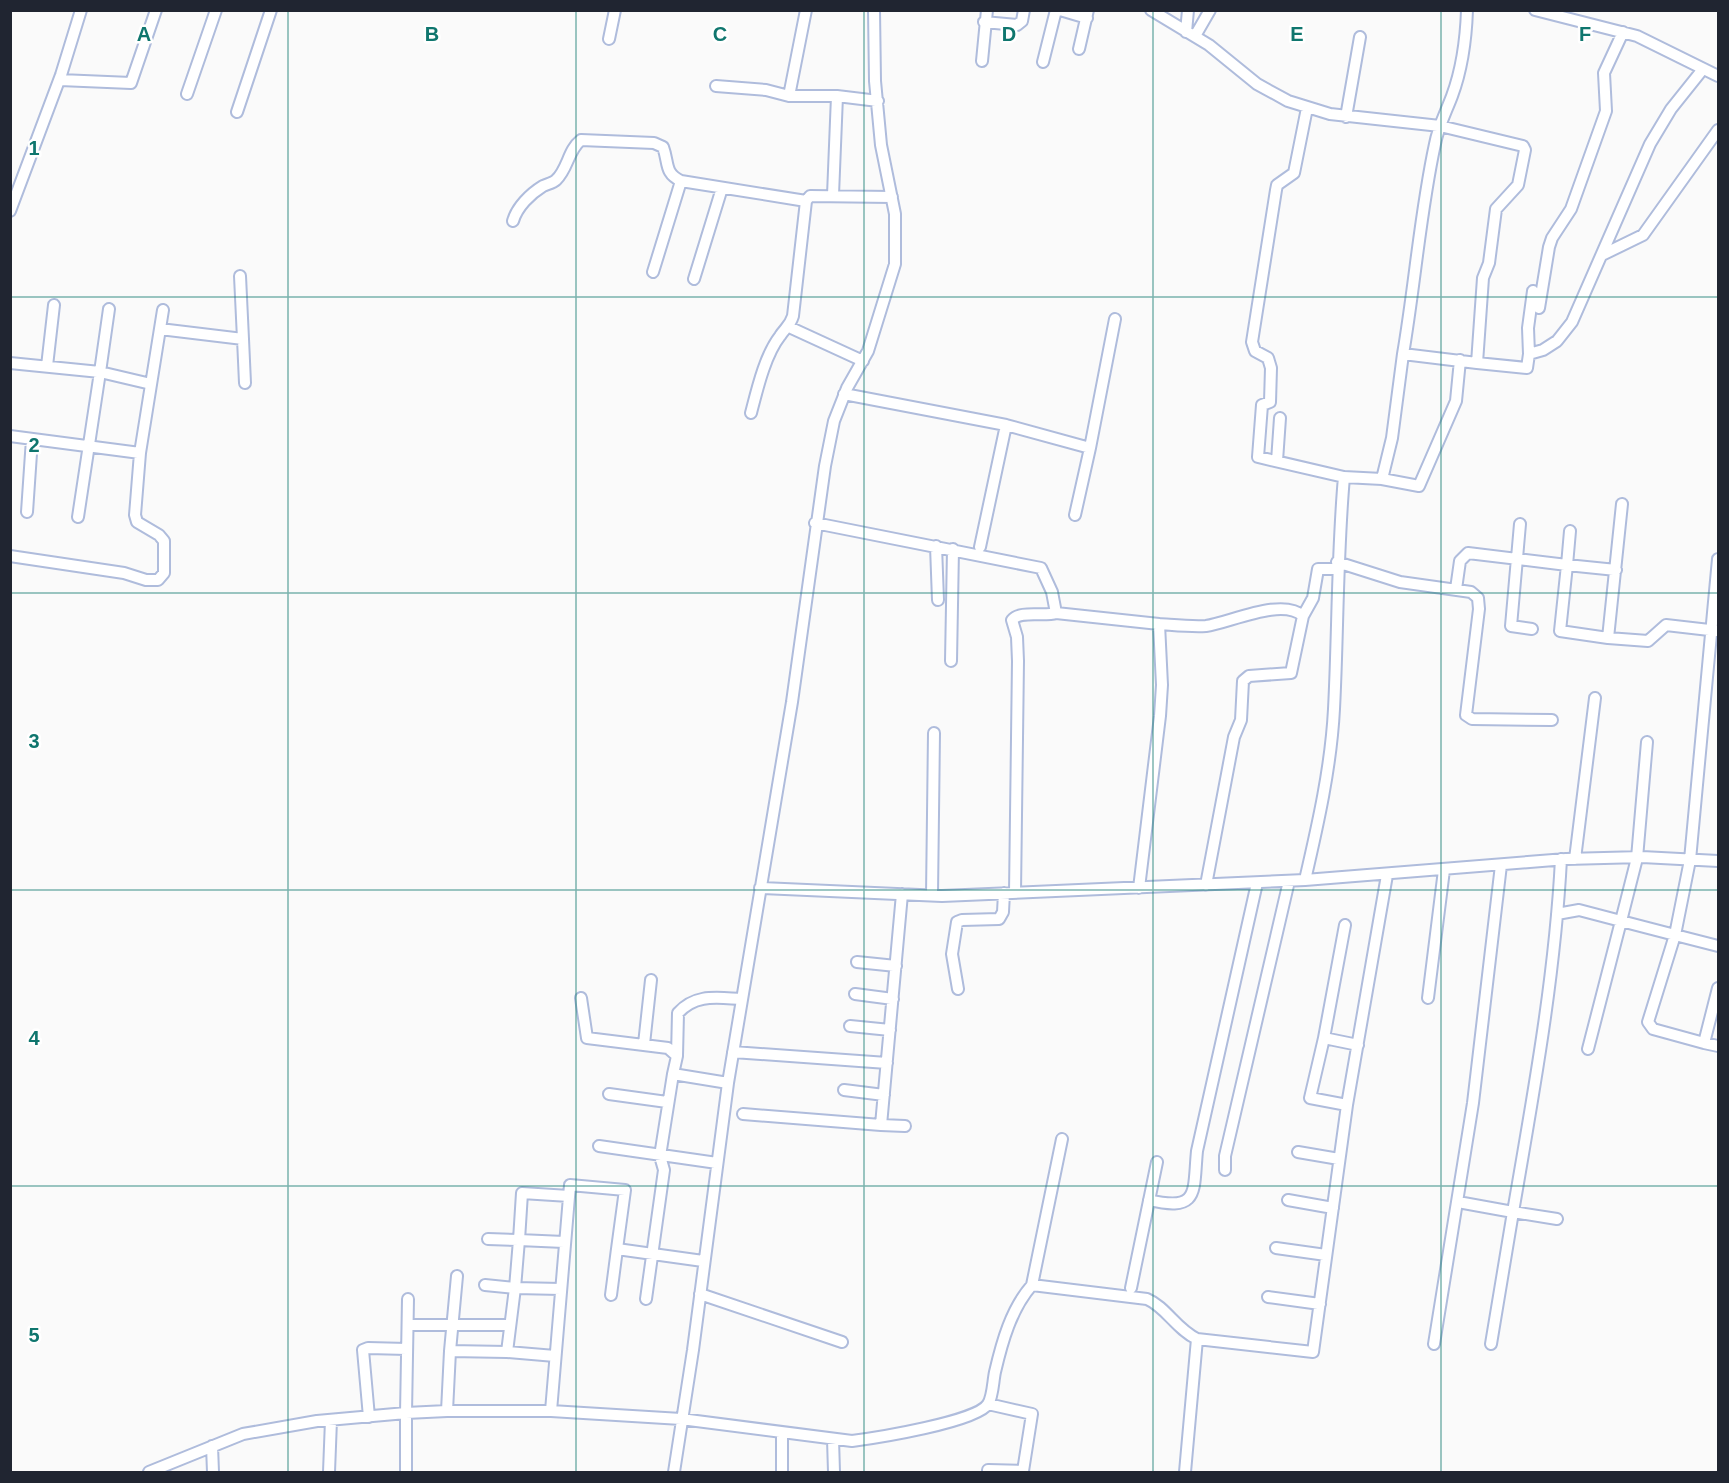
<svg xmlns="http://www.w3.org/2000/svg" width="1729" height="1483" font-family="Arial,sans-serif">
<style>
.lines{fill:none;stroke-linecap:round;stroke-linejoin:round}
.street-casing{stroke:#afbcdc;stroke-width:14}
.street{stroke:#fff;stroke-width:10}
.grid{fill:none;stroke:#0f766e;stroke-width:1.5;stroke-opacity:0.55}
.grid-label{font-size:20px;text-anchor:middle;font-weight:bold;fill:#0f766e;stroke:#fff;stroke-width:5;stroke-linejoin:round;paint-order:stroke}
</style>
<rect width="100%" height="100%" fill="#fafafa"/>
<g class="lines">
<defs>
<path id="street" d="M1060,10L1087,18
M1151,10L1209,45L1257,84L1288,101L1330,114L1440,126L1523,146L1525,150L1518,185L1496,209L1489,263L1483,278L1477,363L1403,354C1415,284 1420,213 1435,144C1438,127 1446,112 1452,96C1462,69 1466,40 1467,10
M1535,10L1637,36L1718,76
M984,22L1017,25L1022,21L1024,10
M1186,32L1188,10
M1195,36L1210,10
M609,39L615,10
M1079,49L1088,10
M982,61L987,10
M1043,62L1056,10
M60,80L131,83L156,10
M716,86L766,90L789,96H837L878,101
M187,94L216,10
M789,96L806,10
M237,112L271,10
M1346,117L1360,37
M833,195L837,96
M10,211L61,75L81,10
M513,221C517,207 530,194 543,186C547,184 553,183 556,180C568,169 568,150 581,140L654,143L663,147C669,163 664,173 681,181
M1604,254L1643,235L1718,130
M653,272L681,181L806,201
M694,279L722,188
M1539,308L1549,247L1552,238L1571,209L1606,111L1604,73L1623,32
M109,309L100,372L151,384
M789,327L863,361
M160,329L243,339L240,276
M243,339L245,383
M1403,354L1392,438L1382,479L1419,486L1456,401L1460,360
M1529,354L1528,328L1533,291
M10,363L100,372L78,517
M1477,363L1527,368L1529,354L1543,350L1557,341L1572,322L1650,144L1671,109L1703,69
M47,366L54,305
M844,394L1006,425L1090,448L1115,319
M751,413C757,390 765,355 780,336C785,328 790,326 793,316L806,201L810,196L892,197
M10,436L140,453L163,310
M1277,461L1280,418
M1344,477L1382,479
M1622,504L1608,638L1648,641L1666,625L1718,631
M27,512L32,439
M1075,515L1090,448
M815,523L1041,568L1052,592L1056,613L1159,624L1162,685L1160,716L1139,888
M1520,524L1511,626L1532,629
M936,546L938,600
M980,547L1006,425
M10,556L124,573L146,580H158L164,573V541L159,535L137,522L135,515L140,453
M1337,562L1400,582L1471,592L1478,598L1479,609L1466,715L1472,719L1552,720
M1456,589L1460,561L1468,553L1567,565L1570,531
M1159,624C1174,625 1191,627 1206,626C1229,623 1282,597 1303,616L1313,598L1318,569H1337
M1608,638L1560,631L1567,565L1616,570
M951,661L953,549
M1647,742L1637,858L1621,921L1675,935L1690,860L1718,559
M1575,859L1595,698
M1305,880C1318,824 1331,767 1334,709C1338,632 1337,555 1344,477L1258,457L1262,405L1270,402L1271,368L1268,358L1255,351L1252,342L1276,190L1277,185L1294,173L1307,108
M1206,885L1234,737L1241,720L1243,681L1249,676L1291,673L1303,616
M760,888L942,896L1305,880L1566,859L1642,857L1718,861
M1015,893L1018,661L1017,637L1012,620C1020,610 1044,617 1056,613
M932,895L934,733
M1557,914L1579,910L1621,921L1588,1049
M857,962L896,966
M1718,988L1704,1043L1718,1046
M958,989L952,954L957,922L962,920L999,919L1003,912L1004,893
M855,994L893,999
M581,998L587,1038L668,1048L677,1056
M1428,998L1444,870
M850,1026L890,1030
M1324,1038L1345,925
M1704,1043L1653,1029L1648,1022L1675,935L1718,946
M644,1044L651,980
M733,1052L887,1063
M728,1083L673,1074L677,1056L678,1013C696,993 718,998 742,999
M844,1090L884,1095
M609,1094L667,1102
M1347,1105L1310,1098L1324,1038L1358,1045
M743,1114L881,1125L902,894
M881,1125L905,1126
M599,1146L717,1163
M1298,1152L1339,1159
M1225,1170V1156L1289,881
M1149,1200C1200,1212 1193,1192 1197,1151L1257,883
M1288,1200L1333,1208
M1458,1202L1513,1212L1491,1344
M1557,1219L1513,1212C1533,1096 1555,977 1561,859
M488,1239L519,1240L515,1288L561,1289
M564,1242L519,1240L522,1193L569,1196
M1276,1248L1326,1255
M617,1249L625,1190L570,1185L551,1411L681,1419L852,1441C875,1438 977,1422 988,1404C993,1396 993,1381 995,1372C1002,1342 1011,1309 1032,1285L1062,1139
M485,1285L515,1288L507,1352L450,1351L447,1411H551
M1032,1285L1147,1299C1166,1307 1176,1329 1197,1339L1185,1472
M1131,1288L1157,1162
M700,1294L842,1342
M611,1295L617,1249L703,1261
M1268,1297L1320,1304
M646,1299L664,1170L660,1156L673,1074
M408,1325H510
M1197,1339L1313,1352L1347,1105L1387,875
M1434,1344L1473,1103L1501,865
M450,1351L457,1276
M507,1352L555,1356
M988,1404L1032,1414L1023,1471L988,1470V1472
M369,1417L363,1350L368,1348L407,1349
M833,1439L834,1472
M212,1446L213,1472
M149,1472L243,1434L317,1421L406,1413L408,1299
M329,1472L331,1420
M406,1472V1413L447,1411
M674,1472L693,1350L728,1083L792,702L825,466L834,421L847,388L868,351L895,264V214L881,145L875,81L874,10
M782,1472V1433"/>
</defs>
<!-- street casing -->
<use href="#street" class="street-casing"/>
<!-- street -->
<use href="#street" class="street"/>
</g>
<!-- grid -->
<path class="grid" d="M288,10V1472M576,10V1472M864,10V1472M1153,10V1472M1441,10V1472M10,297H1718M10,593H1718M10,890H1718M10,1186H1718"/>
<g class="grid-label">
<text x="144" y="41">A</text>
<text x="432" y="41">B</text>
<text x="720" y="41">C</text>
<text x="1009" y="41">D</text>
<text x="1297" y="41">E</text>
<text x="1585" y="41">F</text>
<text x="34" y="155">1</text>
<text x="34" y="452">2</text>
<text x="34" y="748">3</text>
<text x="34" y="1045">4</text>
<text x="34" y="1342">5</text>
</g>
<!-- border -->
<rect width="1729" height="1483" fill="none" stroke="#202531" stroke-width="24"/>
</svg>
